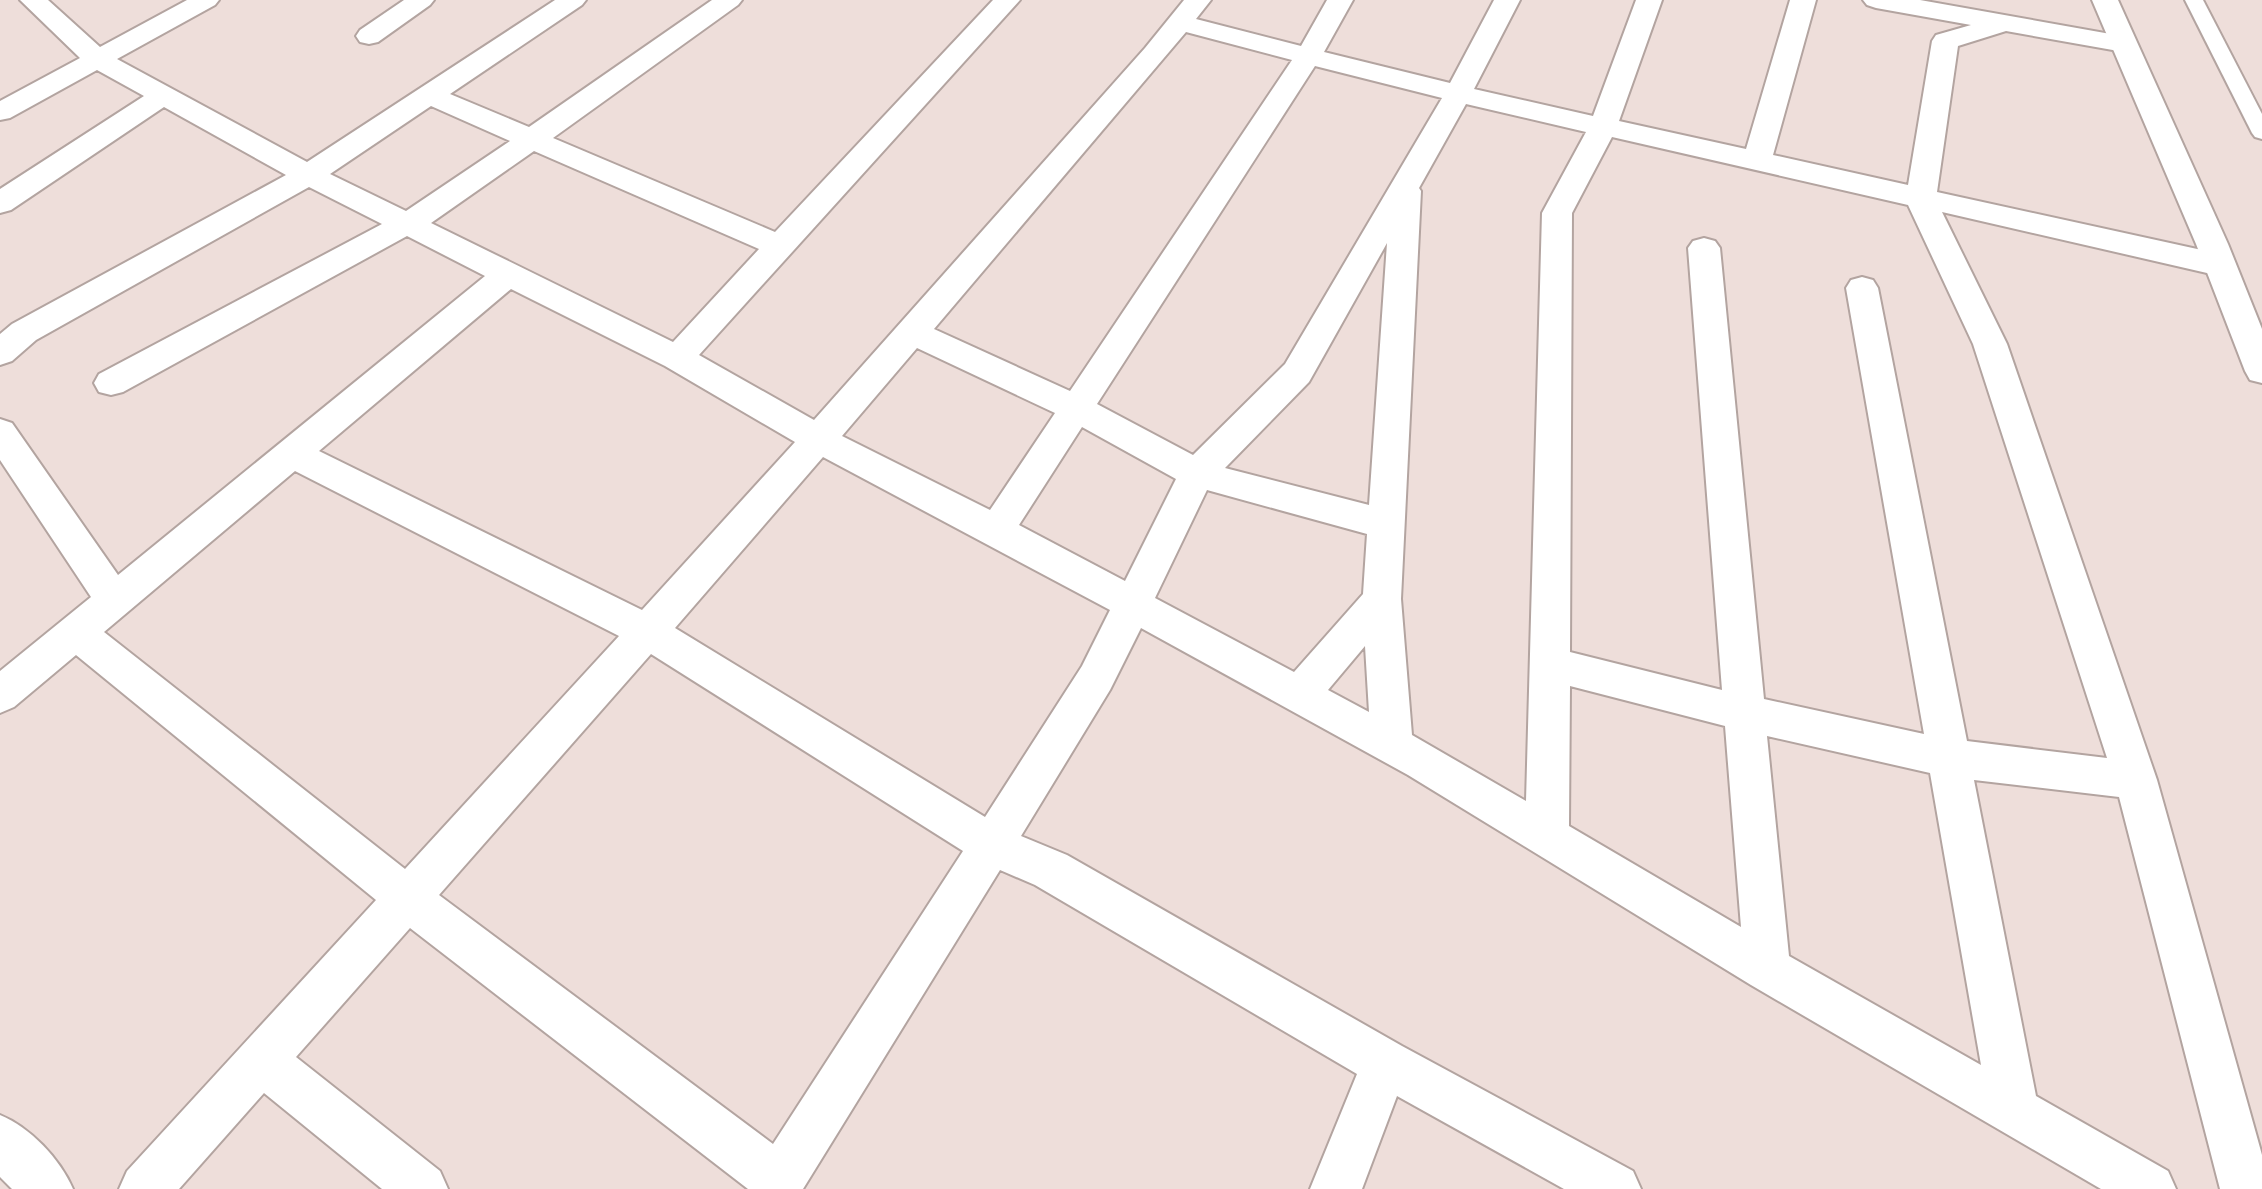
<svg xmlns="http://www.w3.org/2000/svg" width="2262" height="1189" font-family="'Alegreya Sans',sans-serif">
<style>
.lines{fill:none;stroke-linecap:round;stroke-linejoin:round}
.service-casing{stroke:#b3a4a0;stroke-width:4}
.minor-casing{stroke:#b3a4a0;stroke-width:4}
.secondary-casing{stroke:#b3a4a0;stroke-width:4}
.service{fill:#fff;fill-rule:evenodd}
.minor{fill:#fff;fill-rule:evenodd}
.secondary{fill:#fff;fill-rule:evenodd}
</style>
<rect width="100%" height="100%" fill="#eededa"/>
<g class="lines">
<defs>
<path id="service" d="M2185,0H2203L2262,114V139L2255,137L2252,133Z"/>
<path id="minor" d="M20,0H48L100,47L187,0H219L215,5L117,59L307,162L555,0H586L582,5L450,94L529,127L712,0H742L738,5L553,138L775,232L993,0H1020L699,355L814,420L1145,48L1184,0H1211L1196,19L1301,46L1327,0H1353L1324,52L1450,83L1494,0H1520L1474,89L1593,116L1636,0H1662L1619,121L1746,149L1790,0H1816L1773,155L1908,185L1932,41L1936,35L1971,25L1876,8L1867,5L1863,0H1920L2133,38L2137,44L2133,50L2124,52L2006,31L1958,46L1937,192L2220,254L2231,258L2236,265L2231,272L2220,276L1942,212L2007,344L2157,780L2262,1155V1189H2220L2119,797L1974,780L2036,1096L2168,1171L2176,1189H2101L1751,985L1408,775L1141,628L1110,690L1021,836L1067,855L1402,1046L1633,1171L1641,1189H1564L1397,1096L1362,1189H1310L1357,1074L1035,885L1000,870L803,1189H748L410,928L296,1057L440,1171L448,1189H382L264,1093L179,1189H119L127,1171L376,900L76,655L14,707L0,713V671L91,597L0,460V419L12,423L118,575L485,276L407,236L123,392L111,395L99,392L94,383L99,374L382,224L309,187L36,340L12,361L0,365V334L12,324L286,175L164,107L11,210L0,213V189L144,96L97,70L10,118L0,120V101L80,58ZM1186,32L1292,60L1070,391L934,329ZM1315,66L1442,98L1285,364L1193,455L1097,404ZM1466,104L1586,132L1542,213L1526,801L1412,735L1401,599L1421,191L1419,188ZM431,106L510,141L406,211L330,174ZM1612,137L1908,205L1973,344L2107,758L1967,741L1878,288L1873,280L1862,277L1851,280L1846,288L1924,734L1764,699L1720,248L1715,241L1704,238L1693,241L1688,248L1722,690L1570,652L1572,213ZM534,151L759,249L673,342L431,223ZM1387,243L1369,505L1225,468L1309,382ZM511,289L665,366L795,442L642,610L319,451ZM917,348L1055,413L990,510L842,436ZM1082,427L1176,479L1125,581L1019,525ZM823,457L1110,610L1082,666L985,817L675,628ZM295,471L619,636L405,869L104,632ZM1207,490L1367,534L1363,594L1294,672L1155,598ZM1365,646L1369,712L1328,690ZM651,654L963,851L773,1144L439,895ZM1570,686L1725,726L1741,927L1569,826ZM1767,736L1930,773L1981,1065L1789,956Z
M404,0H434L430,5L378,42L369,44L360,42L356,36L360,30Z
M0,1115C30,1127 60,1159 73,1189H12L0,1177Z"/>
<path id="secondary" d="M2092,0H2118L2228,244L2262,329V383L2250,380L2245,371L2196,244Z"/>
</defs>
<!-- service casing -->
<use href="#service" class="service-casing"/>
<!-- minor casing -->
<use href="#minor" class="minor-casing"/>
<!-- secondary casing -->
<use href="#secondary" class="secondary-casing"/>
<!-- service -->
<use href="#service" class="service"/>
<!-- minor -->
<use href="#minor" class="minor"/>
<!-- secondary -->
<use href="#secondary" class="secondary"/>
</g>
</svg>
